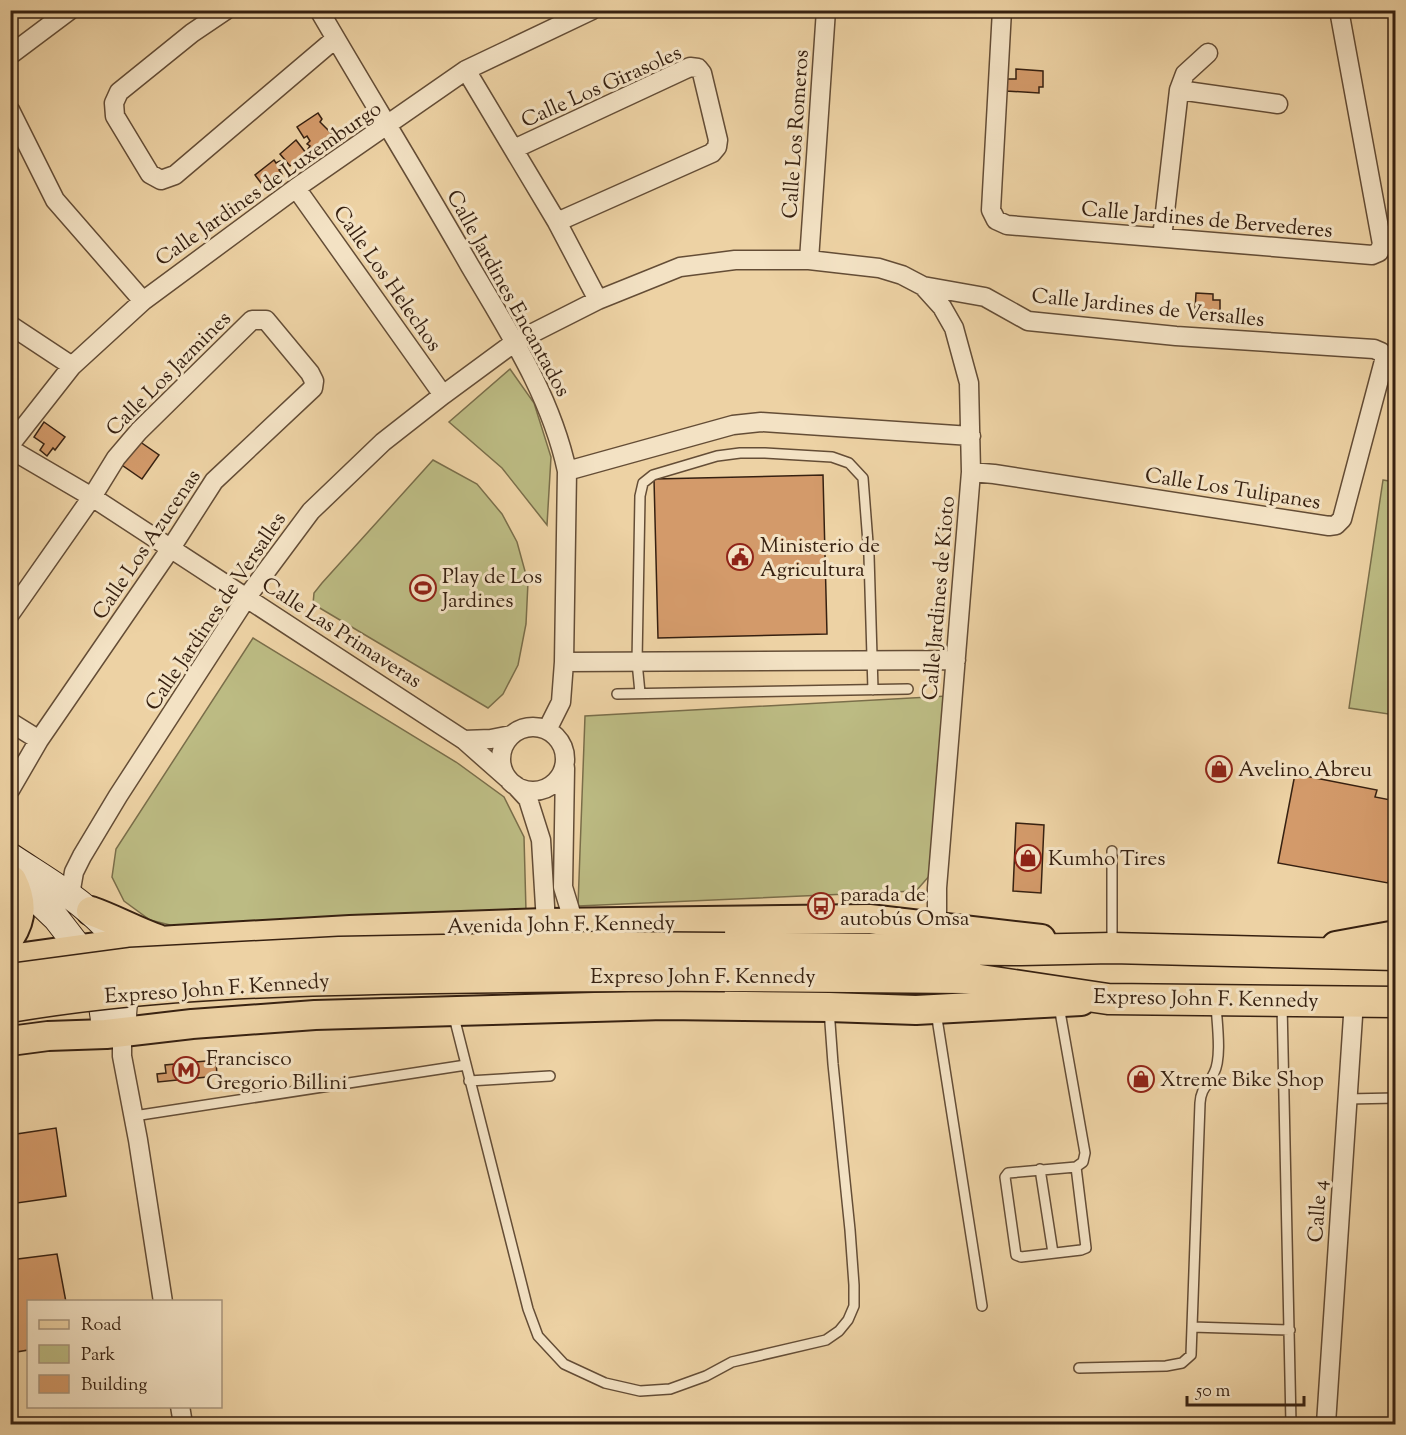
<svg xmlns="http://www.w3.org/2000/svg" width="1406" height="1435" font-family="'Sorts Mill Goudy',serif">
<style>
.green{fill:#bcbb83;stroke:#7a6e4a;stroke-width:1.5}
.building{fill:#d39a6a;stroke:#372111;stroke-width:1.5}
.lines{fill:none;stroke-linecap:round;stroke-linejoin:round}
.service-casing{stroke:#644d36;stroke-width:12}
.minor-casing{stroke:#644d36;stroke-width:21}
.secondary-casing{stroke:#372111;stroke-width:28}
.primary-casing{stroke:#372111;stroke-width:32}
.trunk-casing{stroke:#372111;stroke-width:33}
.service{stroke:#f3e2c4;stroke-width:9}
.minor{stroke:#f3e2c4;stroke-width:18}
.secondary{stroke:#f3e2c4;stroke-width:26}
.primary{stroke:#edd2a4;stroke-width:28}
.trunk{stroke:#edd2a4;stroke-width:30}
.trunk-bridge-casing{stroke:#372111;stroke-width:33;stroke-linecap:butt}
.trunk-bridge{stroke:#edd2a4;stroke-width:30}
.labels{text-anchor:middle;stroke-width:6;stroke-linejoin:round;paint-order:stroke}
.street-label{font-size:21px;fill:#372111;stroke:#f3e2c4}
.poi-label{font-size:21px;fill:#372111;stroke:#f3e2c4;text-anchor:start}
</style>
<rect width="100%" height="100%" fill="#edd2a4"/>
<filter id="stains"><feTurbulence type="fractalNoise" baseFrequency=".00333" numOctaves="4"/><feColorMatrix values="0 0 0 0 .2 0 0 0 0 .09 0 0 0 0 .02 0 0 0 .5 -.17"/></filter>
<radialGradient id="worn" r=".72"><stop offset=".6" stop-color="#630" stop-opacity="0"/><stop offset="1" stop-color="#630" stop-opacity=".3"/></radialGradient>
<!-- green -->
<path class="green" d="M510,369L534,403L551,457L547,525L502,468L449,422Z
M433,460L477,484L502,514L517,542L528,582L526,624L518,665L503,694L488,708L313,604L314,593L322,583Z
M1383,480L1395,482V715L1349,708Z
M253,638L456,762L504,797L524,837L526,911L182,928L150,920L124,901L112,877L116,849Z
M947,696L931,874L916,891L578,906L585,716Z"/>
<!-- building -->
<path class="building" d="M1016,69L1043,71V87H1039V93L1006,91L1007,79H1016Z
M318,113L322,119L320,122L336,138L318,155L313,150L308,149L310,146L307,144L310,141L307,136L304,138L297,127Z
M296,140L306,153L290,166L280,154Z
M274,160L276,163L280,161L284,167L279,170L282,174L264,187L255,175Z
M1196,293L1213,294V300H1220V312L1195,310Z
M44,422L65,437L55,450L53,448L47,456L40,450L44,444L34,437Z
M136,439L159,455L142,479L119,463Z
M823,475L827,634L658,638L654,479Z
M1295,774L1377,790L1375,797L1396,801V845L1388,883L1278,863Z
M1016,823L1044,825L1041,893L1013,891Z
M216,1060L217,1076L158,1082L157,1074L166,1073L165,1065Z
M56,1128L66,1196L10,1204V1135Z
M57,1254L66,1302H28V1350L10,1353V1260Z"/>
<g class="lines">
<defs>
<path id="service" d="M640,693L637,662L640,496L643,483L653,475L717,456L740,453H765L832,457L849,463L863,478L869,556L873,690
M617,694L908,689
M1112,945V851
M1282,1004L1291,1424
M1059,1006L1085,1153L1083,1162L1076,1167L1008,1173L1005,1177L1016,1255L1021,1257L1081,1250L1086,1248L1076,1167
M936,1012L982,1306
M453,1013L528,1309L538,1336L564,1364L605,1383L640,1391L670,1389L706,1376L732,1362L826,1340L839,1331L848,1320L854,1306V1285L850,1230L833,1064L829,1009
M469,1081L550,1076
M1347,1099L1396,1098
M134,1116L466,1065
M1040,1169L1053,1253
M1192,1327L1290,1330
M1079,1368L1166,1366L1182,1363L1191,1355L1200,1103C1201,1087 1209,1085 1214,1073C1222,1058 1217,1023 1216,1005"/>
<path id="minor" d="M226,10L192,33L119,92L114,103L115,116L150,174L161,180L175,175L335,39
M319,10C369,96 421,180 470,266C509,332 551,396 567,471L564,662L561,702L547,730
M1002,10L991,210L996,220L1007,225L1372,255L1379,252L1382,244L1339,10
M10,55L70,10
M466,70L557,222L598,300
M1179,90L1278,104
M10,110L55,200L143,301
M514,149L690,67L698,68L702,73L718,140L717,147L712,153L557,222
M296,188L443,395
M1162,238L1179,90L1185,74L1208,53
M809,260L826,10
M923,286L942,307L954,328L969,383L971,472L937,888V927
M10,325L72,366
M10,445L72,366L143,301L296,188L466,70L592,10
M10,449L92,497L441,725L464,740L507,778
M567,471L733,425L761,422L971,436
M10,614L92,497L116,458L139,431L252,320H266L310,373L314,381L313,388L214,481L171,548L39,740L10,790
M564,662L956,660
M10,722L39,740
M501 759a32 32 0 1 1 64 0a32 32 0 1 1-64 0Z
M464,740L491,739L511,735
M565,768L563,887L574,923
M515,785L528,799L541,840L546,923
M70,895L74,872L82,856L118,796L247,597L311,511L383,442L443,395L515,342L598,300L680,267L735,260H809L879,268L902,275L923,286L985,297L1028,321L1176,336L1374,349L1381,352L1385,357L1342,519L1336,525L1329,526L994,474L971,472
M122,1032V1056L138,1140L163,1302
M180,1406L183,1424
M1326,1424L1354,1001"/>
<path id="secondary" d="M10,856C43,878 77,897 104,925
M10,879L36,899L56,918L97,971L106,1034
M122,1032L126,974"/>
<path id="primary" d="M91,911C114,919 135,931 158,939
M10,937C23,917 22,900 12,880
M1336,946L1396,935
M10,959L117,944L175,940L350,930L546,923L869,919L1041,939
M10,1041L48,1036L106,1034L192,1024L315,1015L664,1005L829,1007L916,1010L1081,1001"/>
<path id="trunk" d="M725,948L1021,950L1112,948L1396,955
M725,976L967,978L1108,999L1396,1002"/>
</defs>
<!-- service casing -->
<use href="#service" class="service-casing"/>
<!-- minor casing -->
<use href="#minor" class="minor-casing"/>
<!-- secondary casing -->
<use href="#secondary" class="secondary-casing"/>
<!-- primary casing -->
<use href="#primary" class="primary-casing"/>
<!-- trunk casing -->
<use href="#trunk" class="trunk-casing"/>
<!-- service -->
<use href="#service" class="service"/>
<!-- minor -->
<use href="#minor" class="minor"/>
<!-- secondary -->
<use href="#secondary" class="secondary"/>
<!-- primary -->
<use href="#primary" class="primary"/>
<!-- trunk -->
<use href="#trunk" class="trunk"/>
<defs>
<path id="trunk-bridge" d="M10,979L130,963L339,952L595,947L725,948
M10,1007C151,983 293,980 435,978C532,977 628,975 725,976"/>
</defs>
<!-- trunk-bridge casing -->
<use href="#trunk-bridge" class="trunk-bridge-casing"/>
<!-- trunk-bridge -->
<use href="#trunk-bridge" class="trunk-bridge"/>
</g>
<!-- icons -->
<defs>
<symbol id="civic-ring" viewBox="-11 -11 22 22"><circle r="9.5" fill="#f3e2c4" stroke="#8f2418" stroke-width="1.5"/><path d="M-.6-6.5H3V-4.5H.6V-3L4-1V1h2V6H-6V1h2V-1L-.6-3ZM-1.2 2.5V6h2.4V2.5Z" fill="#8f2418"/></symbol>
<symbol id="stadium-ring" viewBox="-11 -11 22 22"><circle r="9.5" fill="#f3e2c4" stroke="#8f2418" stroke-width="1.5"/><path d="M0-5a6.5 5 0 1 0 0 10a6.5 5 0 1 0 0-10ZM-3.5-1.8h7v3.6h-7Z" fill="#8f2418"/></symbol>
<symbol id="shop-ring" viewBox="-11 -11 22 22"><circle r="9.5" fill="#f3e2c4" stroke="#8f2418" stroke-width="1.5"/><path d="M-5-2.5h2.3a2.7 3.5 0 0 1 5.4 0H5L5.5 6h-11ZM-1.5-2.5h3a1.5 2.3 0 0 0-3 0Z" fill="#8f2418"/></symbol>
<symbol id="bus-ring" viewBox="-11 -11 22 22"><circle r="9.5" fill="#f3e2c4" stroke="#8f2418" stroke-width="1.5"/><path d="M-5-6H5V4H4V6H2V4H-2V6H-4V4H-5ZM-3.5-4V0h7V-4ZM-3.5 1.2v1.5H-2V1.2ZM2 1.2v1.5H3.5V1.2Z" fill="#8f2418"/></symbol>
<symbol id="metro-ring" viewBox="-11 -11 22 22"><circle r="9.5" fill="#f3e2c4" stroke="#8f2418" stroke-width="1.5"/><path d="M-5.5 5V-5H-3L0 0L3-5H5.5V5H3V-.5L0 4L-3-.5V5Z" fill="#8f2418"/></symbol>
</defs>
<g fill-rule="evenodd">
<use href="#civic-ring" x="725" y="542" width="30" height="30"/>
<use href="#stadium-ring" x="408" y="573" width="30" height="30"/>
<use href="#shop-ring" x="1204" y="754" width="30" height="30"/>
<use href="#shop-ring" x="1013" y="843" width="30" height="30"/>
<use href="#bus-ring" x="806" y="891" width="30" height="30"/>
<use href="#metro-ring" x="171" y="1055" width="30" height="30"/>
<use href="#shop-ring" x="1126" y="1064" width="30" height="30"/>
</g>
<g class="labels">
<!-- street labels -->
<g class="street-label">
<text transform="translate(601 86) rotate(-24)" y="7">Calle Los Girasoles</text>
<text transform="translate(795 134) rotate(-86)" y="7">Calle Los Romeros</text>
<text transform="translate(268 183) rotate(-35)" y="7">Calle Jardines de Luxemburgo</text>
<text transform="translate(1207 219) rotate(5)" y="7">Calle Jardines de Bervederes</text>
<text transform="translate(388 278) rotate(55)" y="7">Calle Los Helechos</text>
<text transform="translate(509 293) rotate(61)" y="7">Calle Jardines Encantados</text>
<text transform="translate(1148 307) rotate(6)" y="7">Calle Jardines de Versalles</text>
<text transform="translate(168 373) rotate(-45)" y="7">Calle Los Jazmines</text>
<text transform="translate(1233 488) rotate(9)" y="7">Calle Los Tulipanes</text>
<text transform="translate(146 544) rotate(-56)" y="7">Calle Los Azucenas</text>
<text transform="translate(938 598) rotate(-85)" y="7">Calle Jardines de Kioto</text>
<text transform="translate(215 611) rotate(-56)" y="7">Calle Jardines de Versalles</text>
<text transform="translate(342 632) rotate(33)" y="7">Calle Las Primaveras</text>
<text transform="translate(561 924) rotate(-1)" y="7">Avenida John F. Kennedy</text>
<text x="703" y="983">Expreso John F. Kennedy</text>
<text transform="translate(217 988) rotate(-4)" y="7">Expreso John F. Kennedy</text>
<text transform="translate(1206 998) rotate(1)" y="7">Expreso John F. Kennedy</text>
<text transform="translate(1317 1211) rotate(-86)" y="7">Calle 4</text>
</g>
<!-- poi labels -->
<g class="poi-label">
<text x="760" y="552">Ministerio de<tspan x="760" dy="24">Agricultura</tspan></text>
<text x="442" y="583">Play de Los<tspan x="442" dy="24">Jardines</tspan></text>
<text x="1238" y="776">Avelino Abreu</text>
<text x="1048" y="865">Kumho Tires</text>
<text x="840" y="901">parada de<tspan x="840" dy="24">autobús Omsa</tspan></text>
<text x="206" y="1065">Francisco<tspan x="206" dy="24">Gregorio Billini</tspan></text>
<text x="1160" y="1086">Xtreme Bike Shop</text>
</g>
</g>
<!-- margin -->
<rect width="1406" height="1435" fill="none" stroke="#edd2a4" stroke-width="36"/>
<rect x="12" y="12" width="1382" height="1411" fill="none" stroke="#372111" stroke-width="3"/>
<rect x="18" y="18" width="1370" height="1399" fill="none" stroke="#372111" stroke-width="1.5"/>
<!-- legend -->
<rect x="27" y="1300" width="195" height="108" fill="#f3e2c4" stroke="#a8957c" stroke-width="1.5"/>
<rect x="39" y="1320" width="30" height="9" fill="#edd2a4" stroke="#a8957c" stroke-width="1.5"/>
<text x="81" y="1330" font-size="18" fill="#372111">Road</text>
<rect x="39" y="1345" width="30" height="18" fill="#bcbb83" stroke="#a8957c" stroke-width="1.5"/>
<text x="81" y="1360" font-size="18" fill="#372111">Park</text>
<rect x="39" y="1375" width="30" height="18" fill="#d39a6a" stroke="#a8957c" stroke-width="1.5"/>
<text x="81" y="1390" font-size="18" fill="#372111">Building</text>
<!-- scale -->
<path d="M1187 1396v9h117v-9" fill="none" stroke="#372111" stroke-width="3"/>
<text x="1196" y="1396" font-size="18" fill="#372111" stroke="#f3e2c4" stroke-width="4.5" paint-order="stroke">50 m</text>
<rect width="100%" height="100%" filter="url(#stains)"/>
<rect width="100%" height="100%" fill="url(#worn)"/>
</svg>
